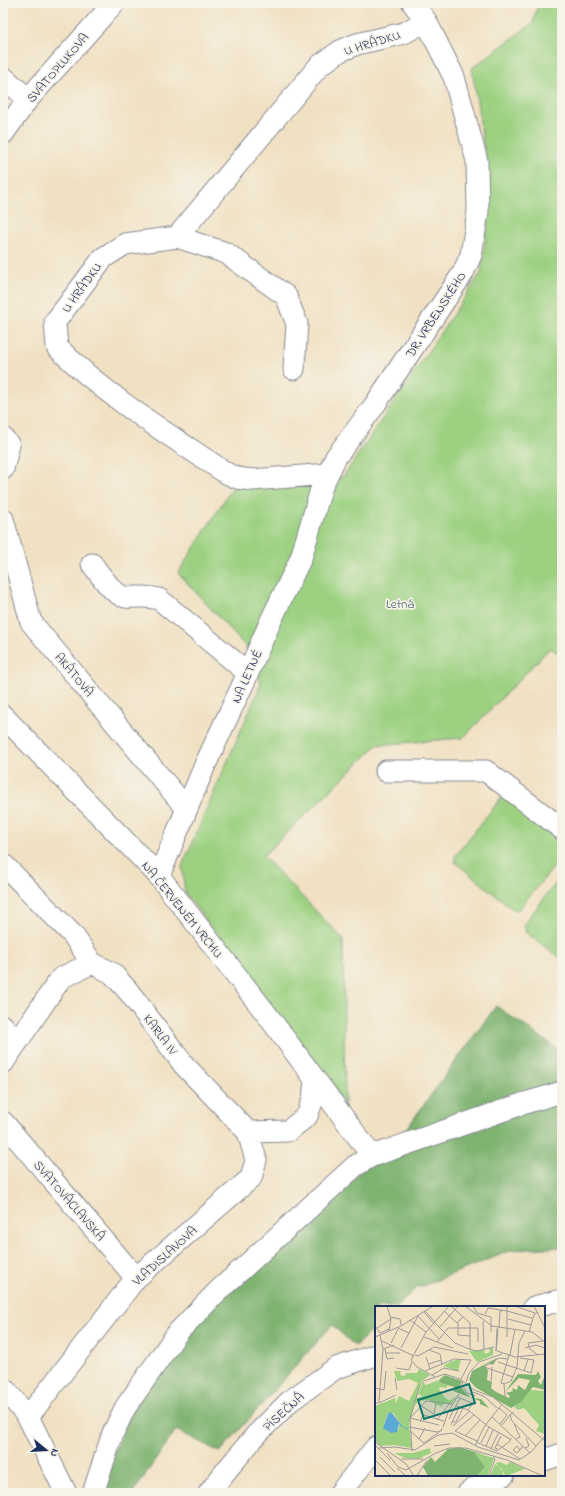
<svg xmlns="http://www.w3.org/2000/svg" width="565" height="1496" font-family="'Indie Flower',sans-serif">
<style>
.green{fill:#9dd182;stroke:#5c8070}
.forest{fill:#7eb370;stroke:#4c7167}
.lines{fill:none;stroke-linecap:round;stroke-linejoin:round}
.minor-casing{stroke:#868890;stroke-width:23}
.minor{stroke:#fff;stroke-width:21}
.labels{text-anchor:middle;stroke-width:3.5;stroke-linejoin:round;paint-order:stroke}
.street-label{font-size:13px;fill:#1b2f5e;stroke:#f7f3e8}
.park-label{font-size:13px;fill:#3c5867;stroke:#f7f3e8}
.inset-road{fill:none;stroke:#9b9a9b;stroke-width:1}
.view{fill:#0f766e;fill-opacity:0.15;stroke:#0f766e;stroke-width:2}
.inset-edge{fill:none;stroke:#1b2f5e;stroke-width:2}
</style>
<rect width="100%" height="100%" fill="#f7f3e8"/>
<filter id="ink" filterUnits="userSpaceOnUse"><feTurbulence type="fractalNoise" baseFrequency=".025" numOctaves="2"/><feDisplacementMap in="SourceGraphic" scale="8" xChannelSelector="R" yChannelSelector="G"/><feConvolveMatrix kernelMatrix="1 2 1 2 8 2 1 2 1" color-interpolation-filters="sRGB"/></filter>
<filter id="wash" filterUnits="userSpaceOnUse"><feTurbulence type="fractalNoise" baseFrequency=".012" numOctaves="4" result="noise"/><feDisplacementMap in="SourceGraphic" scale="16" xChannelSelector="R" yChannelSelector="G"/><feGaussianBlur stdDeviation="0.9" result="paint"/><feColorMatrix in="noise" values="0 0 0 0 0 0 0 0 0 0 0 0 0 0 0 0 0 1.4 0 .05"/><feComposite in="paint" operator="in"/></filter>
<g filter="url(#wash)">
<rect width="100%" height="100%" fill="#f1e1c3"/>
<!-- green -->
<path class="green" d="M534,3H562V655L550,648L463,738L377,745L263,856L343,939L345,1104L185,893L182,866L261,684L246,647L178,573L232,488L343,477L481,273L490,203L485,155L472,68L533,23L537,7Z
M508,796L562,839V857L519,909L514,910L455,862V856L502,797Z
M562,875V959L526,933L524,924Z"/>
<!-- forest -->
<path class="forest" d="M496,1006L562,1052V1247L512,1250L415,1289L397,1307H376V1327L355,1346L332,1325L220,1452L176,1430L133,1493H97L131,1410L189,1329L374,1159L409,1125Z"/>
</g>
<g filter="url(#ink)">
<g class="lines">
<defs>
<path id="minor" d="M3,77L28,99
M3,134L28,99L114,3
M177,237L226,253L286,296L297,324L294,369
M3,438L9,445L3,469
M328,474L252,480L237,478L226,473C168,434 107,397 57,347L55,322L103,258L125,244L177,237L319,66L340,51L357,44L404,33L426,21
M3,519L31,622L186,808
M92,564C99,573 113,595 125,597C138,598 145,595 159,599L248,673
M3,716L159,876L265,1012L372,1156
M386,771H486L562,829
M3,864L73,935L92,963L112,973L129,992L184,1065L248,1132L288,1131L307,1116L313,1099L315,1080
M159,876L205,765L244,682L272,618L301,558L322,486L336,457L374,406L463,273L471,255L478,212L477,161L454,77L426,21L413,3
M3,1026L17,1042
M3,1063L61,978L92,963
M3,1122L136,1278
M534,1307L562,1300
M3,1387L28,1417L66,1493
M28,1417L136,1278L251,1178L256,1160L248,1132
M544,1460L562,1454
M93,1493L113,1433L125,1408L178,1332L218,1291L355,1166L372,1156L525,1103L562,1092
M209,1493L225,1472L256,1435L290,1401L336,1368L376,1355
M340,1493L376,1447
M468,1493L475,1488L504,1475"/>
</defs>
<!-- minor casing -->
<use href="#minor" class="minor-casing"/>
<!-- minor -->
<use href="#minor" class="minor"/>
</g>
</g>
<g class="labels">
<!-- street labels -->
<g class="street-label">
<text transform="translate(372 42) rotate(-17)" y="5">U HRÁDKU</text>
<text transform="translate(57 67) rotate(-49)" y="5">SVATOPLUKOVA</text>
<text transform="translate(81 287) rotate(-54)" y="5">U HRÁDKU</text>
<text transform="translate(435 314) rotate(-57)" y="5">DR. VRBENSKÉHO</text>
<text transform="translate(75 674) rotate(50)" y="5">AKÁTOVÁ</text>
<text transform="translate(246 676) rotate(-66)" y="5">NA LETNÉ</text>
<text transform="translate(183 909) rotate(51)" y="5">NA ČERVENÉM VRCHU</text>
<text transform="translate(161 1034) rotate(53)" y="5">KARLA IV</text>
<text transform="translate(70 1200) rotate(49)" y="5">SVATOVÁCLAVSKÁ</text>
<text transform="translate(164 1255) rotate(-42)" y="5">VLADISLAVOVA</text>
<text transform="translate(283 1411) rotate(-42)" y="5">PÍSEČNÁ</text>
</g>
<!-- park labels -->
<g class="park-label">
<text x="400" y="608">Letná</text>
</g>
</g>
<!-- overview -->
<g transform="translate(375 1306)">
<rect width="170" height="170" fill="#f1e1c3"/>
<path d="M114,42H118V49L102,56L94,45L109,44L110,48L115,46ZM86,53L83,65L68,60L77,55ZM44,63L55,69L46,76L34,119L37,142L19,139L6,140L0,135V100L20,92L21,97L24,90L34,95L43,77L34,73L22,75L19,65H26L25,69L30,70L31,67H42ZM18,107L25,117L23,124L15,125L11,117L9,119L10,115L13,108ZM64,74L66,77L72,79V82L65,81L64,83L70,92L75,95L83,89L77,97L68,98L67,101L53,94L43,95L40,100L41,92L47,90L43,88L48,76L51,79ZM156,84L170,85V128L161,125L164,119L149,102L143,104L139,101ZM55,142L56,147L43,153L30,152L19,147H38ZM100,147L119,152L113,170H102L110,161ZM124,156L132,159L135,156L150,163L131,170L121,157ZM120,158L127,163L128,170H115Z" fill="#9dd182" fill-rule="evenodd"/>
<path d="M122,52L118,59L114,57L109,60L113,64L112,74L117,76L116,82L121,86L134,92L135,90L131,87L138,85L137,82L142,84L143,79L150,84L155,74L144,72L130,86L143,68L161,69L163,65L166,71L163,75L166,79L170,69V84L158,81L146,96L136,102L100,81L94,74L97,65ZM70,69L87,75L85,80L91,87L96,92L106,93L114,102L105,98V95L78,85L79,81L66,77L64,74ZM84,141L110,149L100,147L110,161L102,170H53L48,161L56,151L60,156L73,143Z" fill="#7eb370"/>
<path d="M16,106L28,121L32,122L34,124L27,121L24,118L22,126L16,127L8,122L13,108Z" fill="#5ca9d5"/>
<path class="inset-road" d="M12,0L16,13L14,25M76,0L95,17V44M90,0L117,20L157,26L170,36M98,0L102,7L116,11V26M132,0V31M140,0L160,7M159,0L170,22M50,5L60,16M69,5L82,17L88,11M132,5L157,12M49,6L59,18M110,8L113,2L132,5M15,11L25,13L26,19M133,13L156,19M35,14L51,26M108,15L109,43M60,17L80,37L94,43L102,45L119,41M83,17V29L96,30M0,20L5,27L14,23M2,22L16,13M23,22L34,27M64,22L83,0M124,22L125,5H127M154,26L159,9L162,6M5,29L8,43M0,31L26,20L58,0M49,31L78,42M7,35L39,50M62,36L73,22H103V36M16,37L23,23M26,42L43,10L64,33M150,42L161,39L170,42M10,43L12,53L19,52M54,44L65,48L67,59M121,45L123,23M121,45L122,22M122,45L140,51L170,48M11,47H25M40,49L43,50L59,41L93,48M134,49L126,77L129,78L136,75L142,61L144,37L150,25M135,49L140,23M163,49L155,43L153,37L168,35M51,51L55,63M133,53L124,52L109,61L138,71M123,56L156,67L159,54L145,52M54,58L66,54M21,62L34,64L37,56M50,65L79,53L96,54L86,73M149,65L153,53M57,69L69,62L84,65M60,71L42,61L36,54L51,26L74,0M20,72L22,84M88,75L87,79L92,87L100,90M116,75L117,61M91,76L94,67L104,56L127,48M129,78L130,90M0,82L9,84L11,65M98,86L110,91L122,102M85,92L97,97M4,97L21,89M0,98L4,96L8,43L19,39M45,99L59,108L61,97M81,100L93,104L114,121L135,133M124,102L132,109L125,118M93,104L100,94M139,106L135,109L137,115L161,140M99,109L80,125L102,135M36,111L51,95L77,98M117,111L155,147M35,112L64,119M74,113L85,92L83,91M62,114L74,98M45,116L48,109L69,115M77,116H81L88,102M139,118L145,131L141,133M76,119L84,101M127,119L135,109M78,120L95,105M34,121L62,126L66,125L67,122M68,121L73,106L84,88M35,125L49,137L64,126M90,130L105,114M44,133L50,122M0,136L31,158L39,170M101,136L122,145L135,135L136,132M106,137L114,121M122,138L145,153M0,139L15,154M59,140L75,138M100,140L109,121L127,98M111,140L118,124M4,142L20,141L40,144L63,129L77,127L103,141L144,154L156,146L170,130M116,142L124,126M150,142L154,140L151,132M123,143L120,142L126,130M145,144L142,147L138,144L142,140L145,144L148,140M37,145L35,112L45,79L49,75L70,68L85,73L99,84L118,91L170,135M12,147L23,161L31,164L61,147M61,147L74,142H91L132,154L168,170M5,151L20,166M26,153H48M0,154L16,170M22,162L31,170M42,170L52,154M114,170L120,153L118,151"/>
<path class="view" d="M94,78L100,97L49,113L43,94Z"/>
<rect width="170" height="170" class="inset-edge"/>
</g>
<!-- margin -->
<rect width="565" height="1496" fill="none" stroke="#f7f3e8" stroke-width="16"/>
<!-- north arrow -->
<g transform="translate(46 1450) rotate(108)" stroke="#f7f3e8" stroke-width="3" paint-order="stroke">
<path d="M0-3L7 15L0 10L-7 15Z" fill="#1b2f5e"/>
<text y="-6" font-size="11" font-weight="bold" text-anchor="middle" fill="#1b2f5e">N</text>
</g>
</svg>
